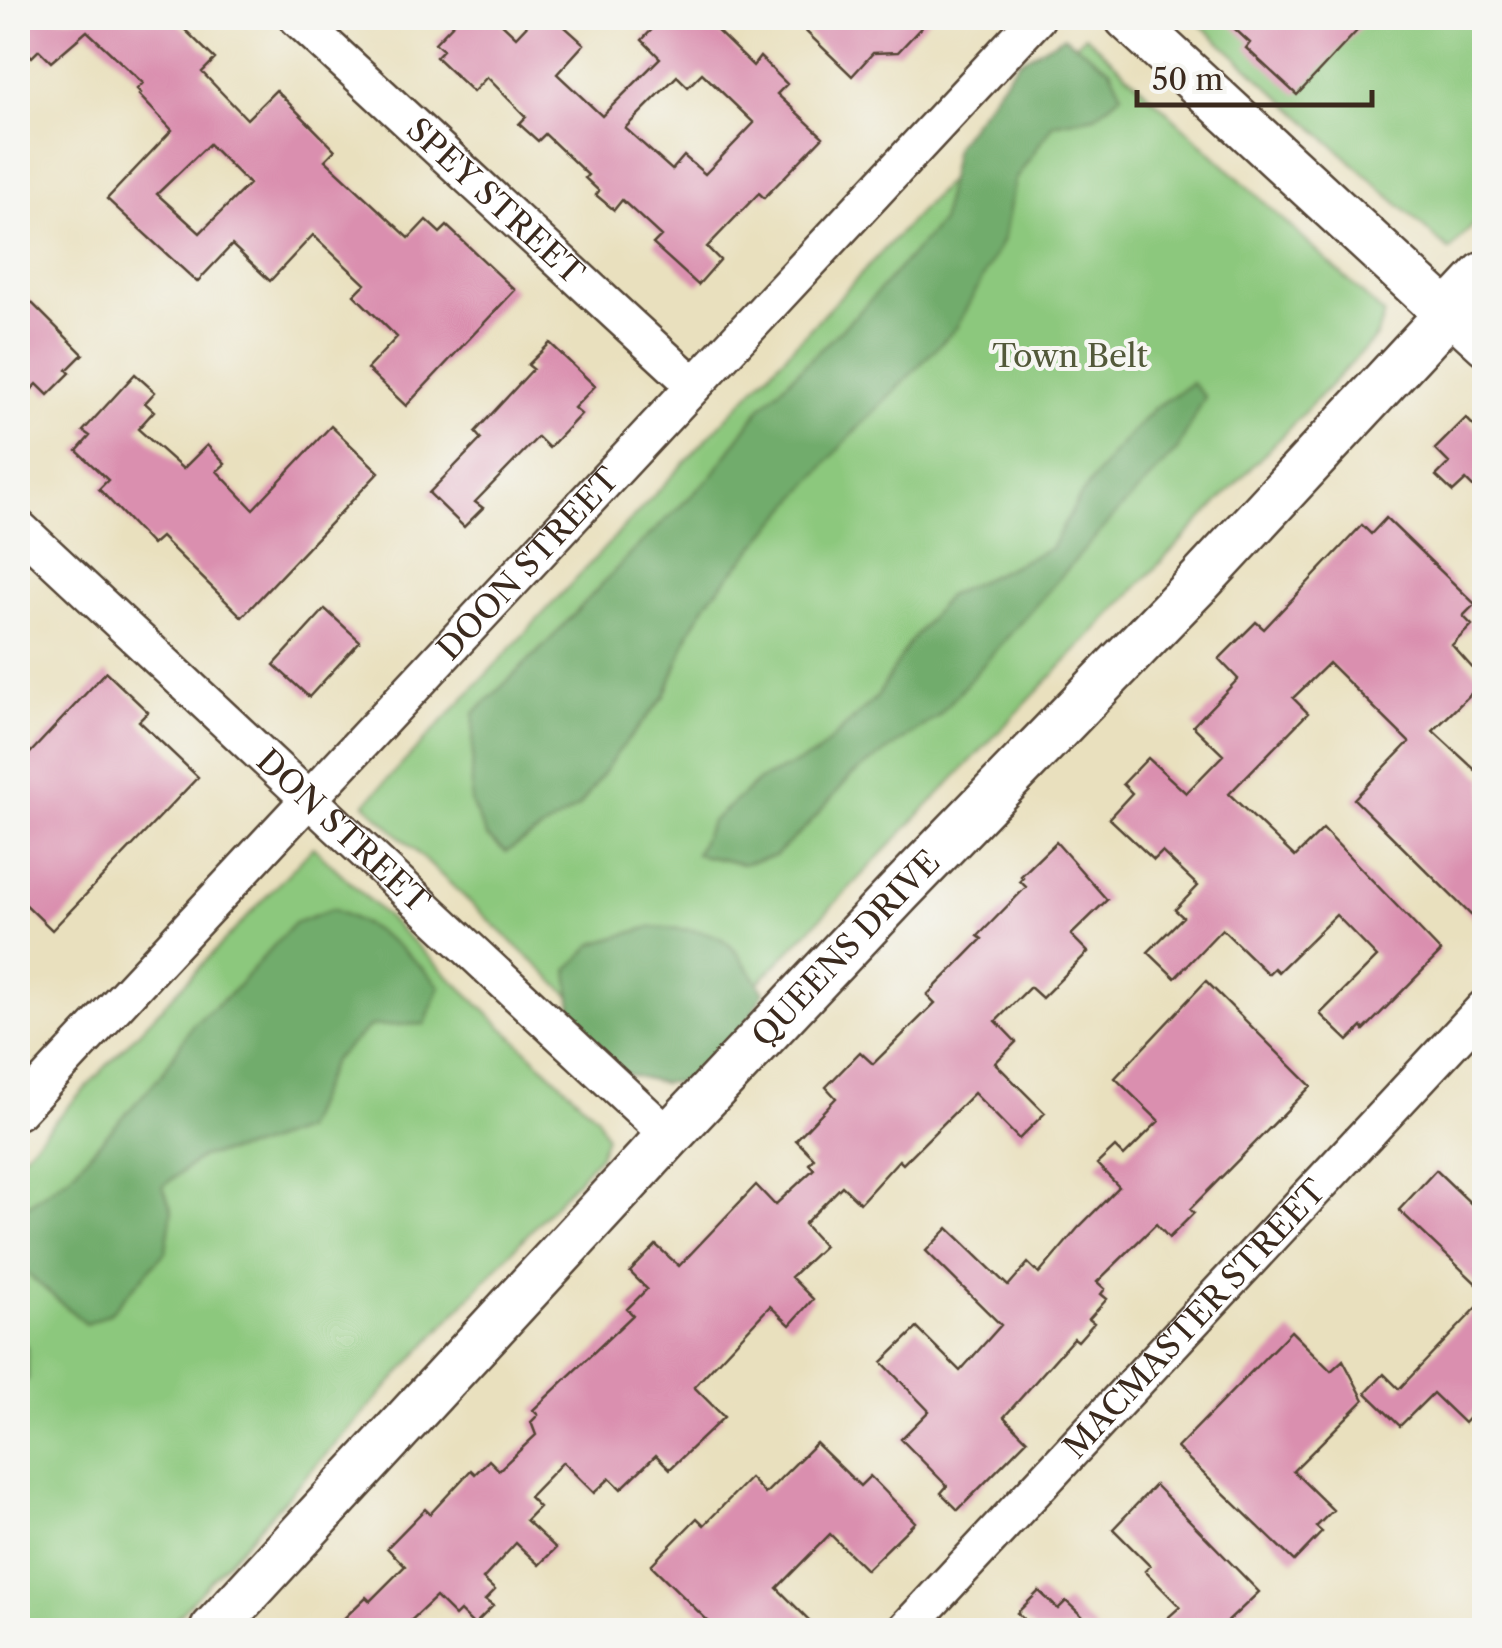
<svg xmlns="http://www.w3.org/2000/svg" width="1502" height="1648" font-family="'Libre Caslon Text',serif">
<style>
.green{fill:#8cc87d;stroke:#64794e;stroke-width:2.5}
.forest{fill:#71ac6c;stroke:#566b45;stroke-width:2.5}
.building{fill:#da8faf;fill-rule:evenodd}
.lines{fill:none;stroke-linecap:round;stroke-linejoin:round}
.minor-casing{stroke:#554536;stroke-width:40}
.major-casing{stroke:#554536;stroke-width:50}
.minor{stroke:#fff;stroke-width:35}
.major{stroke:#fff;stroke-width:45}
.labels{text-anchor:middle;stroke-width:8;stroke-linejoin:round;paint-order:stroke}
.street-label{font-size:32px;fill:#3b2a1e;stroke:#f6f6f2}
.park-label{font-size:32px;fill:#53593a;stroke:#f6f6f2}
</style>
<rect width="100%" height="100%" fill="#f6f6f2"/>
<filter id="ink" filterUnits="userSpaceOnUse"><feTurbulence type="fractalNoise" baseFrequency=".01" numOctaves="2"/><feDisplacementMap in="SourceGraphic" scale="20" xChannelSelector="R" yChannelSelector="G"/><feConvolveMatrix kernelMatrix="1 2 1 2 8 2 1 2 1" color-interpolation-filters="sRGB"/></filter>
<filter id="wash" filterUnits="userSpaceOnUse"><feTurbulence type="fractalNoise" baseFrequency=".0048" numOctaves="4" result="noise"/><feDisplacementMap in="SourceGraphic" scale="40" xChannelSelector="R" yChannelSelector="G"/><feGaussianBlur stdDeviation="2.25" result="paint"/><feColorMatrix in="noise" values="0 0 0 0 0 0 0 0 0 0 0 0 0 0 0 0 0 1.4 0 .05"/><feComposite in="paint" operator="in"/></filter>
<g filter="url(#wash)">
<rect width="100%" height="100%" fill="#e9e0be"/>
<!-- green -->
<path class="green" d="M1193,18H1484V213L1450,251Z
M1085,35L1384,314L1376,337L663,1083L365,804Z
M313,847L597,1117L606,1137L598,1157L165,1630H18V1160Z"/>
<!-- forest -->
<path class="forest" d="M1064,36L1110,69L1122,94L1095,116L1053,124L1015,180L1003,240L956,328L852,434L707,602L690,631L665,696L618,752L579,807L506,852L487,837L471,803L474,713L545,645L634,550L711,477L761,407L862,309L941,222L955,146L1018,62Z
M1192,383L1205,397L1177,450L1113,517L939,715L851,776L808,825L775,856L742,864L696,854L711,822L759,780L815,755L877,697L908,645L947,596L1051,548L1080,497L1113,453L1153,409Z
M332,909C378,927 406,950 440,986L425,1024L371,1026L333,1060L303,1130L257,1146L201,1157L163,1186L172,1211L166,1251L109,1314L86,1324L18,1266V1212L68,1177L163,1073L192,1025L231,993L294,923Z
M650,927C726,932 722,929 764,992L739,1036L700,1080L663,1083L619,1072L573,1021L568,970L593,944Z
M18,1337L27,1347L28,1379L18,1387Z"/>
<g id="blocks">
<!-- building -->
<path class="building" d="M18,18H173L215,59L202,72L247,119L276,90L335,150L325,160L409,238L426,220L440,233L447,226L515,290L406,406L367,369L397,337L354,295L365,284L313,235L270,281L232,245L197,282L107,199L172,130L139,95L141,93L137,89L143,83L87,31L51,62L39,50L32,57L18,43ZM209,144L249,184L200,233L157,194Z
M459,18H496L516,37L534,18H555L584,44L557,74L602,116L660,58L642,40L663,18H704L753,66L760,57L787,84L777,94L823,137L764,198L759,193L707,247L720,260L698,285L653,244L661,236L622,200L614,210L596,195L599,191L585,178L588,175L545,134L538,141L519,124L526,117L487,77L473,92L436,57L443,50L435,43ZM702,73L754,123L705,174L684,156L672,170L625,128L677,76L688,87Z
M792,18H930L898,52L873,53L852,76Z
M1223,18H1369L1297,95L1246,48L1250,43Z
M18,289L83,354L67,370L70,373L48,395L37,384L18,404Z
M550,343L595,386L574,408L581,414L549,448L538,437L475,502L483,508L464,527L429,493L481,439L475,432L533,369L528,365Z
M135,374L155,392L145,403L154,411L138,429L183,469L207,445L225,464L217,471L253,509L331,426L379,472L242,617L161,537L152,545L99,489L108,480L77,451L90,436L83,431Z
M1466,418L1484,436V498L1466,480L1453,492L1436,476L1449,463L1435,449Z
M1386,518L1475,604L1463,616L1472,625L1452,645L1484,681L1433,731L1484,778V928L1354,799L1409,742L1329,663L1293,698L1308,713L1229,794L1295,857L1323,829L1441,952L1364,1030L1362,1027L1348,1041L1320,1014L1377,957L1336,915L1278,972L1274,968L1268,974L1222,929L1175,978L1148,952L1183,917L1175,910L1198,886L1162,852L1154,860L1109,818L1132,793L1123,784L1148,758L1186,793L1223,755L1193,726L1238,679L1219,659L1256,622L1264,629L1362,525L1371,534Z
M325,609L360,641L309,697L274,665Z
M106,672L148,712L139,721L198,777L52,930L18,897V766Z
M1056,842L1107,900L1071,935L1088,952L1042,998L1030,987L996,1021L1016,1042L995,1063L1045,1113L1019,1139L974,1093L903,1164L899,1160L860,1203L842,1186L804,1224L824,1246L791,1277L813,1299L790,1325L770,1306L694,1387L724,1417L670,1469L656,1455L621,1489L610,1478L594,1493L563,1462L529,1497L539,1507L526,1520L556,1548L539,1565L516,1543L483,1579L495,1590L485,1600L493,1606L474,1625L460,1611L455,1616L436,1597L401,1630H332L366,1597L370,1601L405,1566L387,1548L425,1509L430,1514L471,1470L475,1474L489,1460L499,1470L536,1435L531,1422L538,1415L533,1410L633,1315L627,1309L647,1289L630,1272L656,1245L679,1266L756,1185L775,1205L814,1169L809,1164L814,1158L796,1140L836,1098L826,1087L860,1052L873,1064L935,1003L927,995L982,939L978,936L1026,887L1020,881L1023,878L1021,876Z
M1206,981L1311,1086L1190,1209L1194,1213L1169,1238L1156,1224L1097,1282L1105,1289L1101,1294L1107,1299L1089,1319L1094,1323L1078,1341L1074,1338L1004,1417L1027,1440L958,1510L941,1493L947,1486L901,1439L929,1411L882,1362L917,1328L960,1371L1001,1325L926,1251L948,1228L1008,1286L1028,1263L1039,1274L1078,1228L1119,1187L1097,1164L1115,1147L1124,1156L1159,1121L1115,1078Z
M1436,1170L1484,1216V1291L1399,1210Z
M1484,1300V1401L1464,1423L1433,1393L1400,1426L1366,1393L1384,1374L1399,1389Z
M1291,1331L1331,1371L1343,1360L1364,1400L1293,1471L1333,1510L1316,1527L1322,1532L1294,1561L1177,1448Z
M816,1443L860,1486L870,1476L915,1522L866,1570L830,1534L777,1588L819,1630H717L651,1565L697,1518L704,1525L750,1478L765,1494Z
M1155,1485L1259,1592L1219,1630H1154L1180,1607L1145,1571L1150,1566L1113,1529Z
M1039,1591L1058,1609L1066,1601L1097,1630H1035L1017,1613Z"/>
</g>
</g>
<g filter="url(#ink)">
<use href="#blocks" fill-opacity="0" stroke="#554536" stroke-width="2.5"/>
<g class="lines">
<defs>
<g id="minor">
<path id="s1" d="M297,18L694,385"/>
<path d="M1448,314L1484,347"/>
<path id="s2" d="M18,527L669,1136"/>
<path id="s3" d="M18,1111L1037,18"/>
<path id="s4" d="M905,1630L1484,1008"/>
</g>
<g id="major">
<path d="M1128,18L1448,314"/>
<path id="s5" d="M213,1630L669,1136L899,892L1201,580L1484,275"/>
</g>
</defs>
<!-- minor casing -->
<use href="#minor" class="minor-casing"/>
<!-- major casing -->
<use href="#major" class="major-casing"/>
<!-- minor -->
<use href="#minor" class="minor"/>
<!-- major -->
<use href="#major" class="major"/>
</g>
</g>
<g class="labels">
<!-- street labels -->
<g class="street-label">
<text dy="11" stroke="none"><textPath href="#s1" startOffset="270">SPEY STREET</textPath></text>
<text dy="11" stroke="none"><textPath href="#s3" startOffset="748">DOON STREET</textPath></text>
<text dy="11" stroke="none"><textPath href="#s2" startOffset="445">DON STREET</textPath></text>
<text dy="11" stroke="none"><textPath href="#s5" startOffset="930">QUEENS DRIVE</textPath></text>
<text dy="11" stroke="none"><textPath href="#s4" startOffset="425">MACMASTER STREET</textPath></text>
</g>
<!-- park labels -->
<g class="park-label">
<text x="1070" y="367">Town Belt</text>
</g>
</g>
<!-- margin -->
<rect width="1502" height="1648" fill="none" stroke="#f6f6f2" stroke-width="60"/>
<!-- scale -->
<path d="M1137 90v15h235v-15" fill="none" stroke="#3b2a1e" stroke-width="5"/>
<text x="1152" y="90" font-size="30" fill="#3b2a1e" stroke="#f6f6f2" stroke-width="8" paint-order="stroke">50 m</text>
</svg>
